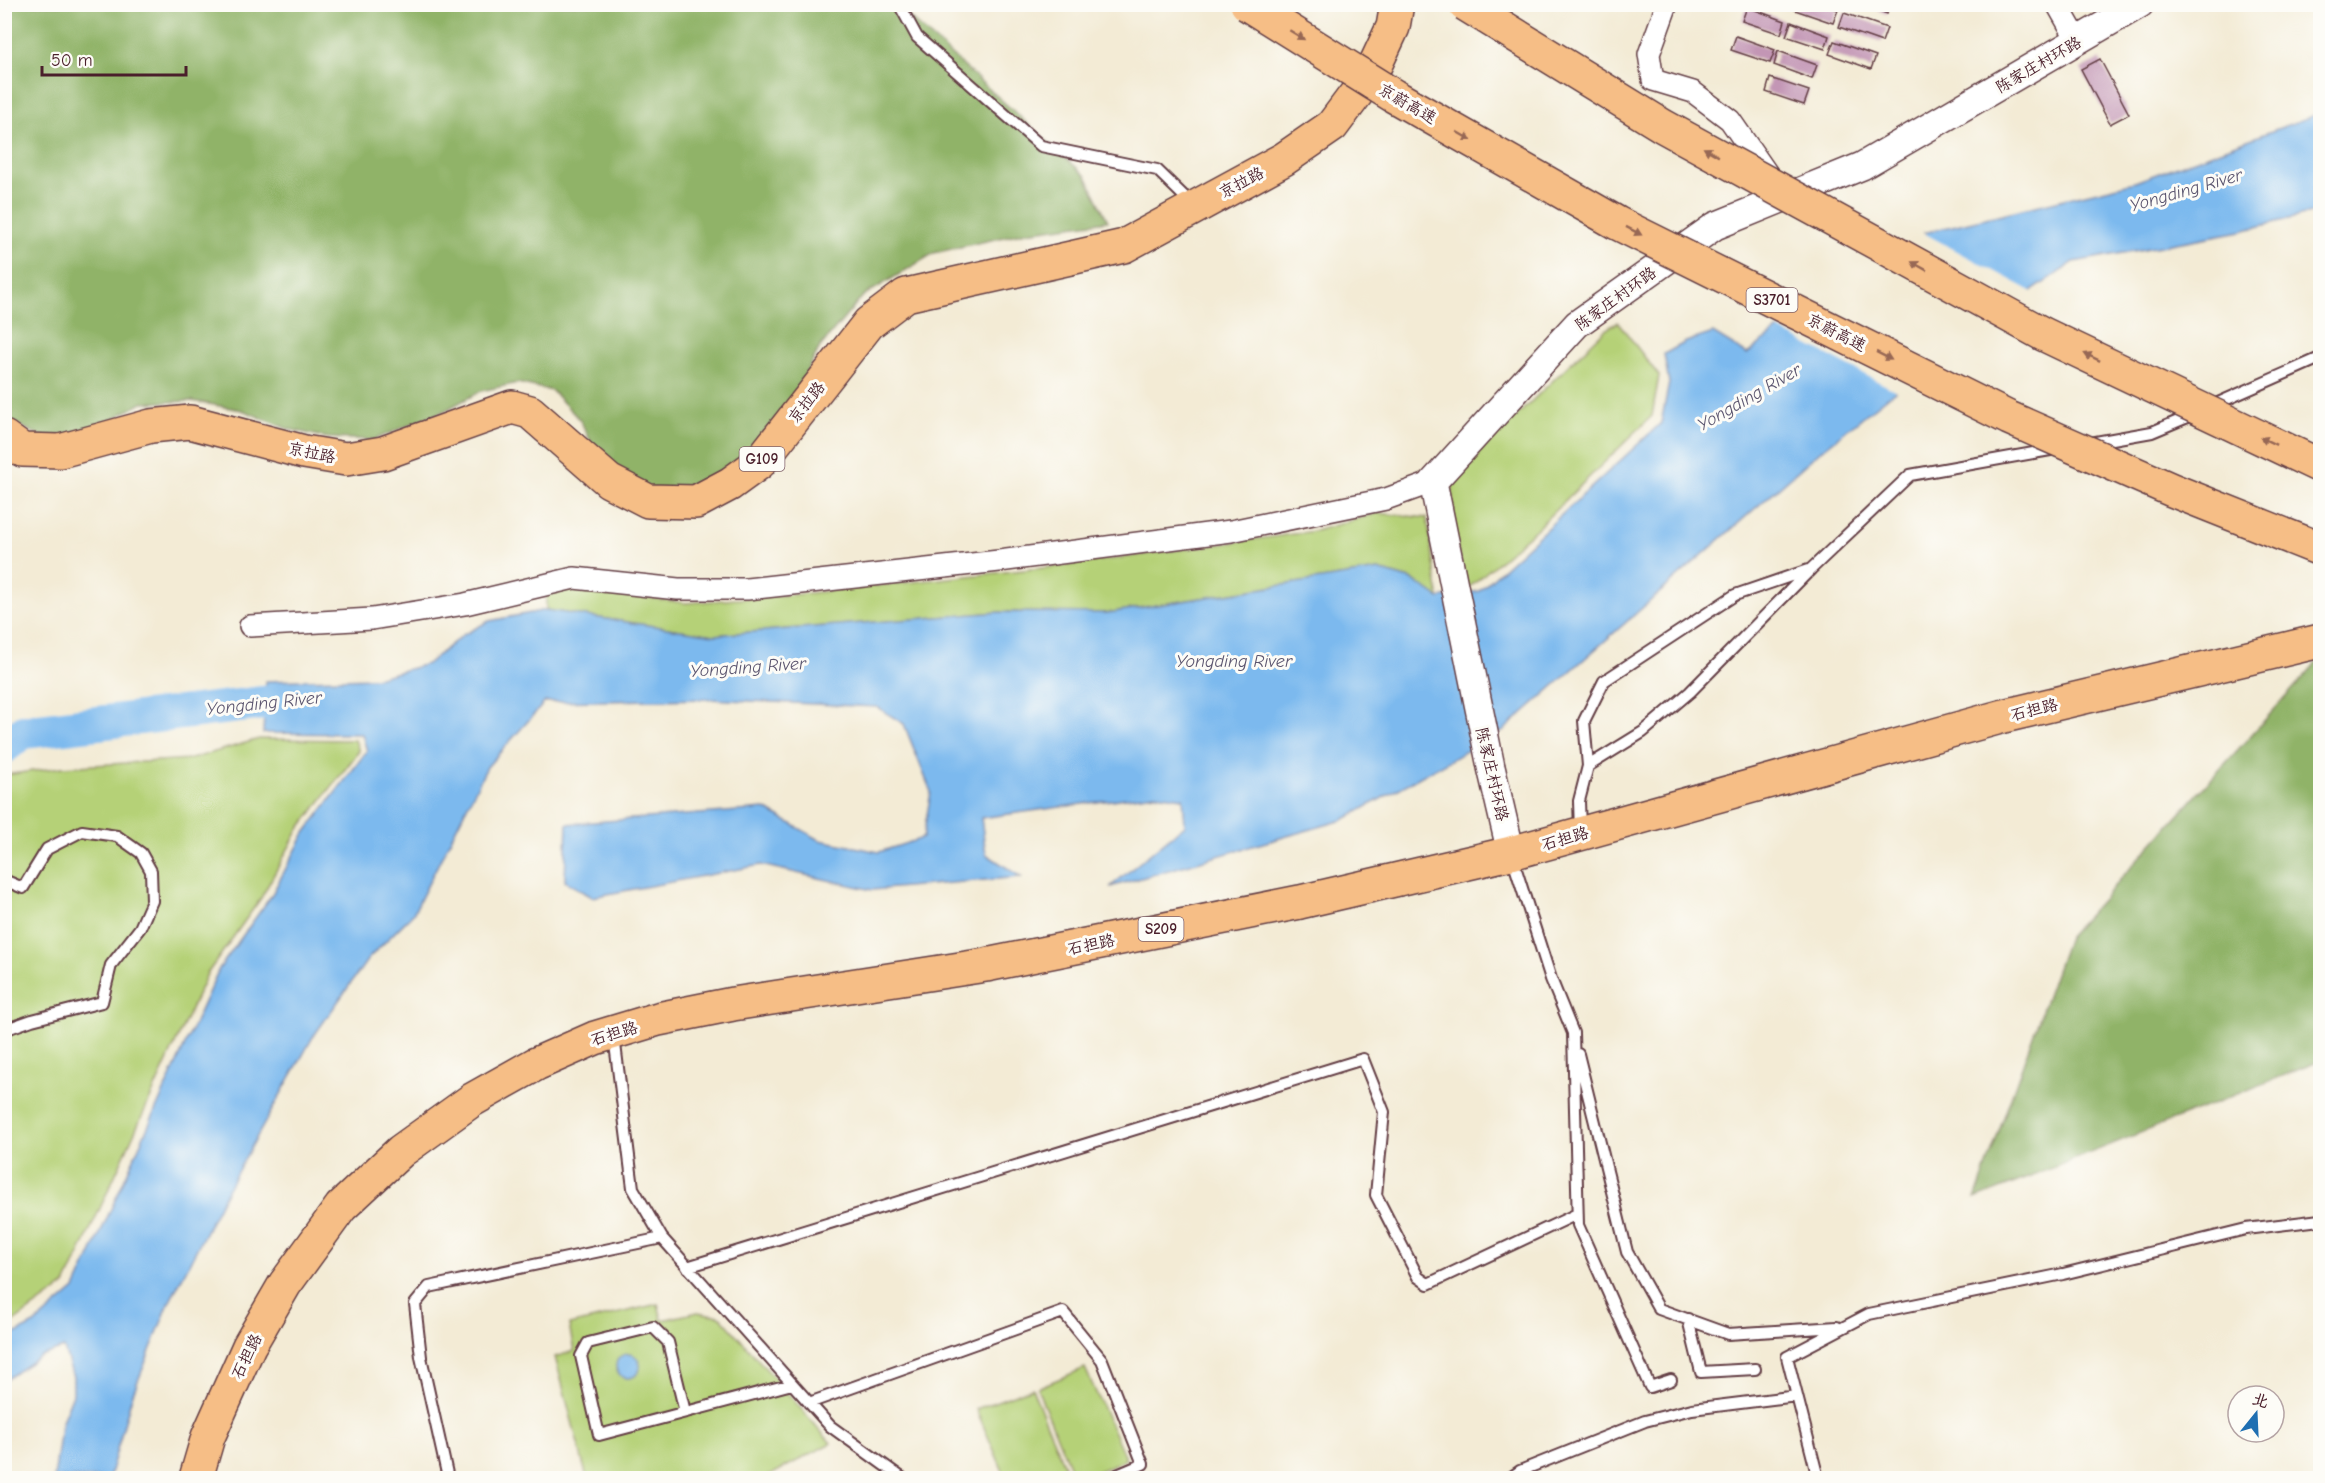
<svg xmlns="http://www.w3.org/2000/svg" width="2325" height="1483" font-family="'Comic Neue','LXGW WenKai TC',sans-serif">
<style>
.green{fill:#b5d177;stroke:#807851;stroke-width:1.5}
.forest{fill:#90b368;stroke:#6d694a;stroke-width:1.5}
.water{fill:#7bb9ee;stroke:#626c8c;stroke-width:1.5}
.pier{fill:#f3ebd5}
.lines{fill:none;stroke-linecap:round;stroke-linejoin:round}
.river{stroke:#7bb9ee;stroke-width:34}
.building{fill:#c396b5}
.service-casing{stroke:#633e44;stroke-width:14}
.minor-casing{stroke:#633e44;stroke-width:24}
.tertiary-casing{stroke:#633e44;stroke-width:30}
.primary-casing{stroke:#633e44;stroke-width:36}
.trunk-casing{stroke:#633e44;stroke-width:36}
.service{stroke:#fff;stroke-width:10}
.minor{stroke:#fff;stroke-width:21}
.tertiary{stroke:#fff;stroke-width:27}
.primary{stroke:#f6be86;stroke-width:33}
.trunk{stroke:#f6be86;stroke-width:33}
.motorway-bridge-casing{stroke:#633e44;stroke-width:36;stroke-linecap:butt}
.motorway-bridge{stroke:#f6be86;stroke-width:33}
.oneway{fill:#976754}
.labels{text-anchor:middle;stroke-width:6;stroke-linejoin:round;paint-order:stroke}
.shield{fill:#fdfcf7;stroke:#806168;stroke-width:1.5}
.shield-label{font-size:15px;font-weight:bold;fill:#4a1f2b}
.street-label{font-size:16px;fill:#4a1f2b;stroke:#fdfcf7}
.water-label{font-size:18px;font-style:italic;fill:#5b556f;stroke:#fdfcf7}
</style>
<rect width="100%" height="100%" fill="#fdfcf7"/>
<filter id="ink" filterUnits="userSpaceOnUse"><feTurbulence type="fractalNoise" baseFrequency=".0167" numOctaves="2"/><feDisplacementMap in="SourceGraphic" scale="12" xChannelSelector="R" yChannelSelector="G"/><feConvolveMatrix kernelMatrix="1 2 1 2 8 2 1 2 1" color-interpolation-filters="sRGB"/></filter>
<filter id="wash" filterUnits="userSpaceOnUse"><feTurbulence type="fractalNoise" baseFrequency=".008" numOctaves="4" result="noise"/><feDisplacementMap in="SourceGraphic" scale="24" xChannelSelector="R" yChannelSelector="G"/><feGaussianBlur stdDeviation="1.35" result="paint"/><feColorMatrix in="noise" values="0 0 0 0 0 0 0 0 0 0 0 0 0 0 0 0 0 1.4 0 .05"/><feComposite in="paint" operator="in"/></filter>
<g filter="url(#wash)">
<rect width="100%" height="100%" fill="#f3ebd5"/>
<!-- green -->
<path class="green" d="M1618,322L1659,376L1652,416L1535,530L1467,589L1455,540L1452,487L1469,462L1605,330Z
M1378,513L1427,518L1439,598L1413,580L1378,570L1107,613L1000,612L714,635L546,610V584L686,603L800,594L1070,565L1315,531Z
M259,739L355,740L359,751L299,829L261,898L207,974L65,1285L5,1328V775L62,767L191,759Z
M658,1304L662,1320L698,1312L720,1316L831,1443L765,1478H587L555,1357L574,1351L569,1325Z
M1085,1368L1126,1459L1083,1478H1074L1037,1388Z
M1032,1388L1069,1478H1006L976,1409Z"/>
<!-- forest -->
<path class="forest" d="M5,5H889L911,19L1086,176L1108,221L1026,232L934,253L863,296L820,347L784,414L741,461L687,492L635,487L599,458L580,420L552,391L518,383L481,391L444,411L373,440L328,438L288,429L242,410L192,401L142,403L92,430L47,439L10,421L5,415Z
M2320,659V1061L1975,1199L2068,937Z"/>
<!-- water -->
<path class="water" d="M2320,113V211L2241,231L2074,262L1941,354L1818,453L1504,730L1343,820L1110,887L1185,825L1183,798L1155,794L981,818L986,854L1021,877L872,890L761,865L592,897L565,881L567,824L765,809L820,840L879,852L923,838L931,792L904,724L877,707L708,699L545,702L487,767L413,914L368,959L313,1037L227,1190L169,1303L132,1396L109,1478H54L62,1421L73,1394V1377L64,1348L40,1356L5,1380V1339L34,1324L75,1289L219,969L271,896L305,833L367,751L362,734L263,733L266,681L376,678L427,664L463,635L489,621L546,610L714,635L1000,612L1107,613L1378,570L1413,580L1439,598L1479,591L1661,423L1669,383L1664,354L1686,342L1713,333L1747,354L1890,241L2135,182Z
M616 1366a12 12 0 1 1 24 0a12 12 0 1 1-24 0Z"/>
<!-- pier -->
<path class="pier" d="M1920,231L2035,293L1943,357L1898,392L1776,328L1888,239Z"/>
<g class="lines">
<!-- river -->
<path class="river" d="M4,747L23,732L313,697"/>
</g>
<g id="blocks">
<!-- building -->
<path class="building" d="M1796,4H1824L1838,10L1833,23L1795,10Z
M1863,4H1890L1887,14Z
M1747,7L1785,21L1781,34L1742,21Z
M1844,13L1887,28L1882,42L1839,27Z
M1791,22L1829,36L1825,49L1786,36Z
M1736,36L1775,50L1770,63L1731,50Z
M1834,41L1876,56L1871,69L1829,54Z
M1778,51L1817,65L1812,79L1774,65Z
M2100,59L2129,114L2110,124L2081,69Z
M1770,78L1809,91L1804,105L1766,92Z"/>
</g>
</g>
<g filter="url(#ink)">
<use href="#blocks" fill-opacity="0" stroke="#633e44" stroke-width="1.5"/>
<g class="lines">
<defs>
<path id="service" d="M899,4L917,37L1041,146L1157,170L1193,205
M2209,407L2320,358
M2090,443L2152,432L2195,414
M1588,766L1584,721L1604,681L1735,595L1808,570
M1580,831L1579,801L1588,766L1643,732L1690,692L1811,569L1910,475L2056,449
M1512,857L1551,979L1573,1033L1578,1225L1650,1387L1671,1380
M4,880L23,888L47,849L82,831L117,836L141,853L151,871L152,901L140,928L111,965L102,1002L32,1020L4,1030
M614,1036L633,1188L662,1238L830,1426L902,1478
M1578,1054L1627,1252L1659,1309L1728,1334L1837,1327
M687,1267L1363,1059L1384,1112L1376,1195L1418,1277L1428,1284L1577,1214
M1688,1319L1701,1372L1755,1369
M1797,1396L1818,1478
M809,1403L1063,1312L1102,1360L1143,1464L1110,1478
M685,1412L668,1342L653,1327L588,1343L581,1356L599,1435L792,1384
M448,1478L421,1357L415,1304L429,1287L662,1238
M1510,1478L1520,1471L1645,1421L1692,1409L1797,1396L1787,1357L1869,1314L2063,1274L2246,1229L2320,1220"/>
<path id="minor" d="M1667,4L1649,54L1653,80L1693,92L1730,120L1773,182
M2057,4L2078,41
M250,626L372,619L465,604L574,578L678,589H747L999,561L1231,531L1386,499L1433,482"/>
<path id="tertiary" d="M1511,853L1491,767L1433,482L1577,324L1715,226L1862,166L2140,4"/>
<path id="primary" d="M196,1478L208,1437L249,1346L285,1284L341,1207L401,1151L472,1100L536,1064L595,1038L658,1019L733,1004L986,965L1300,902L1511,853L2004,716L2320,641"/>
<path id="trunk" d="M4,437L22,450L60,451L151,426L190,422L304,452L346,459L383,453L512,407L530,412L609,481L648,501L696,502L730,484L759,463L869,323L906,295L1124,246L1284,159L1332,126L1371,74L1393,27L1397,4"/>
</defs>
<!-- service casing -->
<use href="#service" class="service-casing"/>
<!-- minor casing -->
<use href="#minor" class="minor-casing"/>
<!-- tertiary casing -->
<use href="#tertiary" class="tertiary-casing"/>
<!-- primary casing -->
<use href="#primary" class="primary-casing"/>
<!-- trunk casing -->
<use href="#trunk" class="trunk-casing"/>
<!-- service -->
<use href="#service" class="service"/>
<!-- minor -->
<use href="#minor" class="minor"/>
<!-- tertiary -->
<use href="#tertiary" class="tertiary"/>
<!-- primary -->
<use href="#primary" class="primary"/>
<!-- trunk -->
<use href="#trunk" class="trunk"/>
<defs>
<path id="motorway-bridge" d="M1247,4L1394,96L1617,223L2009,418L2172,490L2320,549
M1465,4L1663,126L2043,334L2320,466"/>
</defs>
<!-- motorway-bridge casing -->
<use href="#motorway-bridge" class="motorway-bridge-casing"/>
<!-- motorway-bridge -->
<use href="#motorway-bridge" class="motorway-bridge"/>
</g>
<!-- one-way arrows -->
<defs><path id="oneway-solid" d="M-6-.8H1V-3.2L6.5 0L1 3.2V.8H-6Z" transform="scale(1.5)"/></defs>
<g class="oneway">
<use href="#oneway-solid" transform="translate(1297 35) rotate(32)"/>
<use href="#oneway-solid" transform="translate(1464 136) rotate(30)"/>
<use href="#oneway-solid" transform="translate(1711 152) rotate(-151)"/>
<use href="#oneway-solid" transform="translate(1634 231) rotate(27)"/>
<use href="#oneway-solid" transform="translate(1919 266) rotate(-151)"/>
<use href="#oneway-solid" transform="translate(1884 356) rotate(27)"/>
<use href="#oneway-solid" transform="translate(2092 357) rotate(-155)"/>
<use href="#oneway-solid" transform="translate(2268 441) rotate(-155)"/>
</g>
</g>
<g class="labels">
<!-- shield labels -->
<g class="shield">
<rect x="1746.5" y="288" width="51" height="24" rx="4.5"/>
<rect x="739.5" y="447" width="45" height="24" rx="4.5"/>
<rect x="1138.5" y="917" width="45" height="24" rx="4.5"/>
</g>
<g class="shield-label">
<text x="1772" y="305">S3701</text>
<text x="762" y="464">G109</text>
<text x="1161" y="934">S209</text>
</g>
<!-- street labels -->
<g class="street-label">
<text transform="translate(2038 64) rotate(-30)" y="6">陈家庄村环路</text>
<text transform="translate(1408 103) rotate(30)" y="6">京蔚高速</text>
<text transform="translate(1241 182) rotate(-28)" y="6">京拉路</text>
<text transform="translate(1615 298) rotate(-36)" y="6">陈家庄村环路</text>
<text transform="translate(1837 332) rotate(27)" y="6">京蔚高速</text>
<text transform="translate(806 402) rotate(-52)" y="6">京拉路</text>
<text transform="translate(312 452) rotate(12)" y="6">京拉路</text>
<text transform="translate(2034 709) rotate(-14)" y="6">石担路</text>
<text transform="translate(1493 774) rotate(77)" y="6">陈家庄村环路</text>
<text transform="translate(1565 838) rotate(-16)" y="6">石担路</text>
<text transform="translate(1091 944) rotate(-12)" y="6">石担路</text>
<text transform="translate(614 1033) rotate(-17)" y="6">石担路</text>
<text transform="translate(246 1356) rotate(-64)" y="6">石担路</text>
</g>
<!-- water labels -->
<g class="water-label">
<text transform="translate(2186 190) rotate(-16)" y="6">Yongding River</text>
<text transform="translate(1749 397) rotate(-30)" y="6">Yongding River</text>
<text x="1234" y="667">Yongding River</text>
<text transform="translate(748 667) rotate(-4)" y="6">Yongding River</text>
<text transform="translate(264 703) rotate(-6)" y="6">Yongding River</text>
</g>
</g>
<!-- margin -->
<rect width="2325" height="1483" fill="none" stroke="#fdfcf7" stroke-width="24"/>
<!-- north arrow -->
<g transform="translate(2256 1414) rotate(18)"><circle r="28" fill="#fdfcf7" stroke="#b5a4a5" stroke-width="1.5"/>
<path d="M0-4.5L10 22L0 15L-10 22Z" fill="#1f6fb2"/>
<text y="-9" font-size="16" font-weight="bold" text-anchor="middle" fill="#4a1f2b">北</text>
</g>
<!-- scale -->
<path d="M42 66v9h144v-9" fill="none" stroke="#4a1f2b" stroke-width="3"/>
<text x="51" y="66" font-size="18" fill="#4a1f2b" stroke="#fdfcf7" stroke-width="4.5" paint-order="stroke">50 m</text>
</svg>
